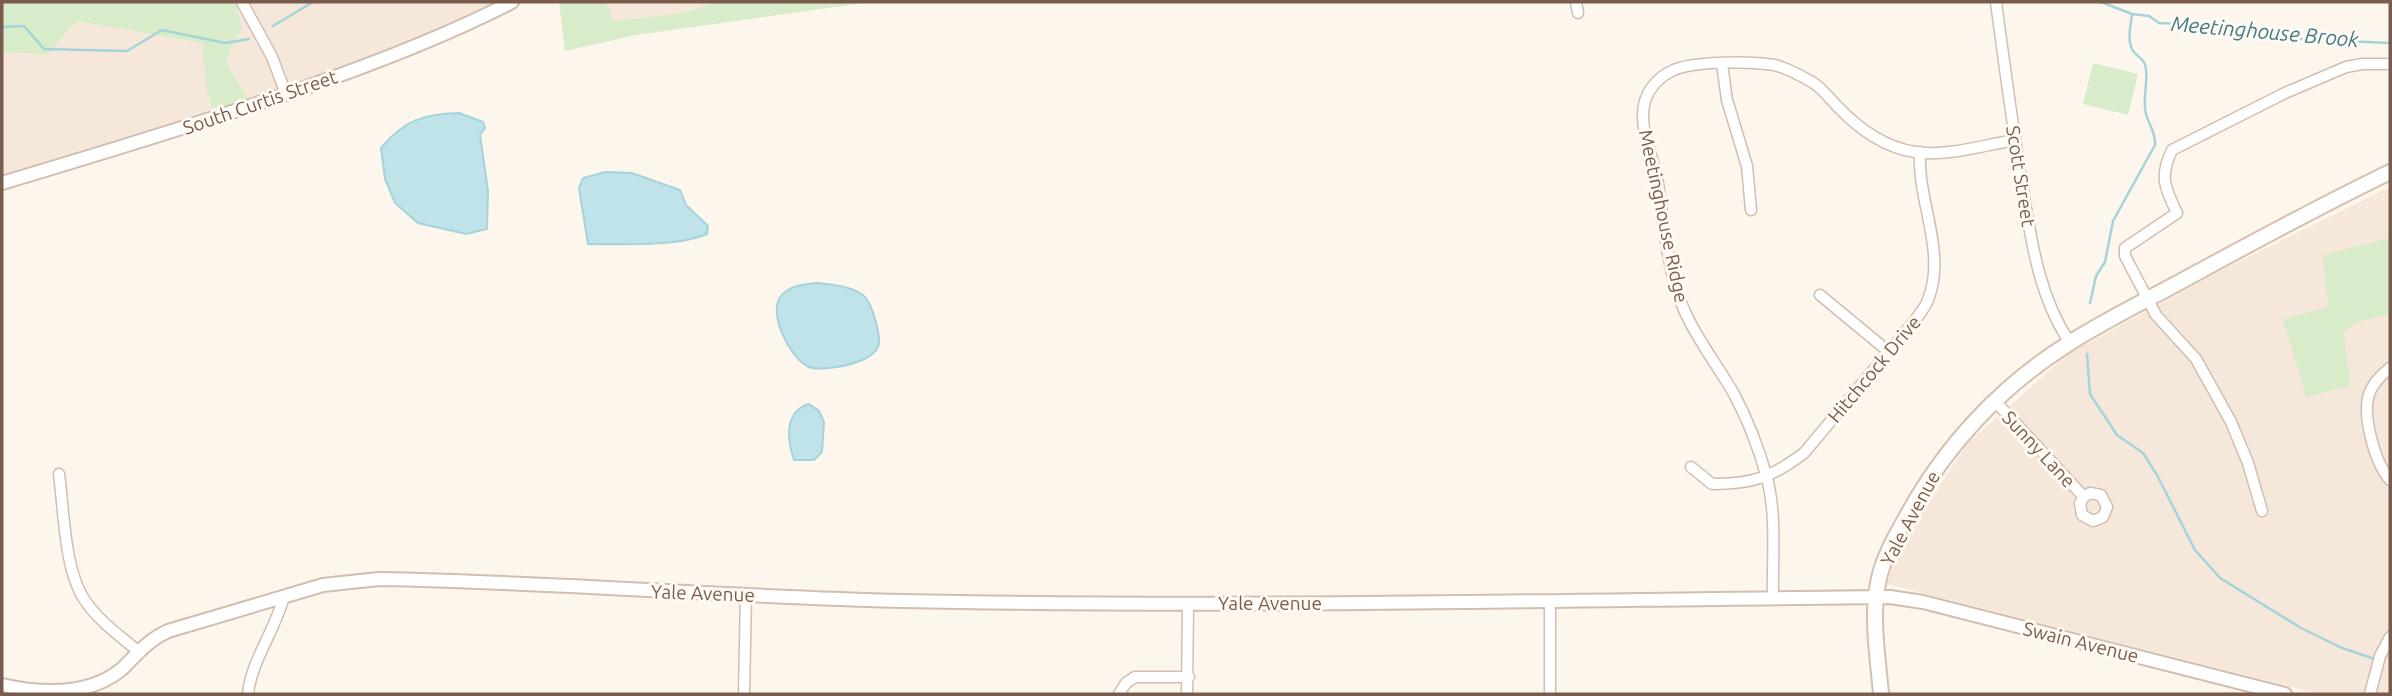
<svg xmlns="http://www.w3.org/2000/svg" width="2392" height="696" font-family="Ubuntu,sans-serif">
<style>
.residential{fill:#f5e8da}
.green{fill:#d8ecc9}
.water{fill:#bfe3e8;stroke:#a5d3da;stroke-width:2}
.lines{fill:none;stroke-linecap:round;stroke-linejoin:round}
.stream{stroke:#a5d3da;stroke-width:2.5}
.minor-casing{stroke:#d1beb0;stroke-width:13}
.tertiary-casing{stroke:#d1beb0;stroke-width:16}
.secondary-casing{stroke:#d6c0b0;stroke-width:18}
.minor{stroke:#fff;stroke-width:10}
.tertiary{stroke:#fff;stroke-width:12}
.secondary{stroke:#fff;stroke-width:14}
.labels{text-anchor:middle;stroke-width:6;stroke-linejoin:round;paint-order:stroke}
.street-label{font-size:19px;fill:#7a5c4d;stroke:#fffaf3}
.water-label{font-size:21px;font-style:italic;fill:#437c86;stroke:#fffaf3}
</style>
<rect width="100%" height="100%" fill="#fdf6ec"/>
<!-- residential -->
<path class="residential" d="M235,2H496L401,47L249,101L226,62L242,26Z
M605,2H716L684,13L613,21Z
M75,21L203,43L207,93L214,114L2,178V52L47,55Z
M2390,187V694H2319L1887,584L1894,557L1966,445L2068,354L2220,271Z"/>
<!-- green -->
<path class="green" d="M2,2H235L242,26L226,62L249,101L214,114L207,93L202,43L76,21L47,55L3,52Z
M559,2H605L614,21L684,13L716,2H871L636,35L565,51Z
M2093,63L2138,74L2128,115L2083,104Z
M2390,238V314L2355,323L2344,332L2350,386L2306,397L2283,319L2328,307L2323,255Z"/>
<!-- water -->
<path class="water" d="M459,113L483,122L485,128L480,135L488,191L487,229L466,234L418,223L395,203L385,179L381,148C404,120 424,114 459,113Z
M605,172L632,173L680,190L686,205L708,226L707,234C677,247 621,244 588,244L579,188L583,178Z
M818,283C833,285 852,286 864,296C872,303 882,338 878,347C874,355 864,360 857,362C847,366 818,371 809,367C790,359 765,309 783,294C792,285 806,284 818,283Z
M809,404L819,411L824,422L822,452L814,460H794C787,439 784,412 809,404Z"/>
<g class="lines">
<!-- stream -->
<path class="stream" d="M2101,2L2132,14L2149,16L2159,23L2198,25L2219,32H2249L2281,34L2299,39L2390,43
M273,26L313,2
M2,27L24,26L44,49L127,51L162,30L225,43L249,39
M2090,303L2096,276L2105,262L2113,221L2155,145C2156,133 2149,125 2146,114C2142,99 2148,85 2146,70C2145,59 2140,59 2134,52C2126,43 2131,24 2132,14
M2087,354L2090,394L2117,435L2143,453L2157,475L2195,550L2220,578L2301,628L2342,648L2372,658"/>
<defs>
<path id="minor" d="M242,2L272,57L286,94
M1576,2L1578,13
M1996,2C2004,62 2012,123 2022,184C2031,239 2038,295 2070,343
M1722,64L1727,100L1747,166L1751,210
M1820,295L1889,352
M2390,368C2381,375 2373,383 2369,394C2362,416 2375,463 2390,480
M1995,401L2084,497L2080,503L2082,515L2093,521L2103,517L2107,507L2101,495L2090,493L2084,497
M1691,467L1712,484C1752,484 1771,478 1804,453L1913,323C1918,316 1925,308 1928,300C1947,251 1917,202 1920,152
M59,474C64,510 64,572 86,602C100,622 120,636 138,651
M2262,511L2248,463L2231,422L2196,359L2156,315L2125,256V248L2177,213C2165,188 2159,177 2172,150L2285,93L2346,67L2362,64H2390
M1773,599C1772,559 1777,517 1767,478C1759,449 1748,420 1734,394C1718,366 1698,341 1685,312C1667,272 1664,225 1658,183C1654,158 1639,131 1644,105C1647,90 1659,76 1674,70C1694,61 1752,61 1774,65C1786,67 1801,76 1812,82C1822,88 1831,100 1839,108C1859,129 1886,148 1915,152C1947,157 1984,145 2015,140
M1550,602V694
M248,694C251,661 276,629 284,596
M744,694L746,594
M1119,694L1126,683L1135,677H1189
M1187,694L1188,603
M2370,694L2380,656L2390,637"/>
<path id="tertiary" d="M2,183C102,153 202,123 301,89C373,64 444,37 512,2
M2,685C42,694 89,696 122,669C137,654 148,640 168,631L323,585L379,579C554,582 728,597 903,601C1232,608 1561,600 1890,597L1923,602L2285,694"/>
<path id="secondary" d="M1881,694C1878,658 1871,619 1878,583C1882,560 1895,537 1907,516C1945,446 2001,386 2068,344C2107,319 2149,299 2189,277C2255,241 2322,205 2390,172"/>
</defs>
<!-- minor casing -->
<use href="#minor" class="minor-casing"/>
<!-- tertiary casing -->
<use href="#tertiary" class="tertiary-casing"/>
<!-- secondary casing -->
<use href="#secondary" class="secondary-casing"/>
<!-- minor -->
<use href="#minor" class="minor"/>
<!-- tertiary -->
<use href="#tertiary" class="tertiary"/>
<!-- secondary -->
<use href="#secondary" class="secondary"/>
</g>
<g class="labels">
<!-- street labels -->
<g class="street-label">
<text transform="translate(260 102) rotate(-19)" y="7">South Curtis Street</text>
<text transform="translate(2021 176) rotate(81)" y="7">Scott Street</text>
<text transform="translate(1664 216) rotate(78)" y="7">Meetinghouse Ridge</text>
<text transform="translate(1874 369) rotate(-50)" y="7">Hitchcock Drive</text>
<text transform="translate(2039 449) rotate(47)" y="7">Sunny Lane</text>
<text transform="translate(1910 518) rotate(-62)" y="7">Yale Avenue</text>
<text transform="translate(703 593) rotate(2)" y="7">Yale Avenue</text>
<text x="1270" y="610">Yale Avenue</text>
<text transform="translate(2081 642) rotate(14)" y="7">Swain Avenue</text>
</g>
<!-- water labels -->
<g class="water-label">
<text transform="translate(2265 32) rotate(5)" y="7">Meetinghouse Brook</text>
</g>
</g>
<!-- border -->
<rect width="2392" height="696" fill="none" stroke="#7a5c4d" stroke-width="7"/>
</svg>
